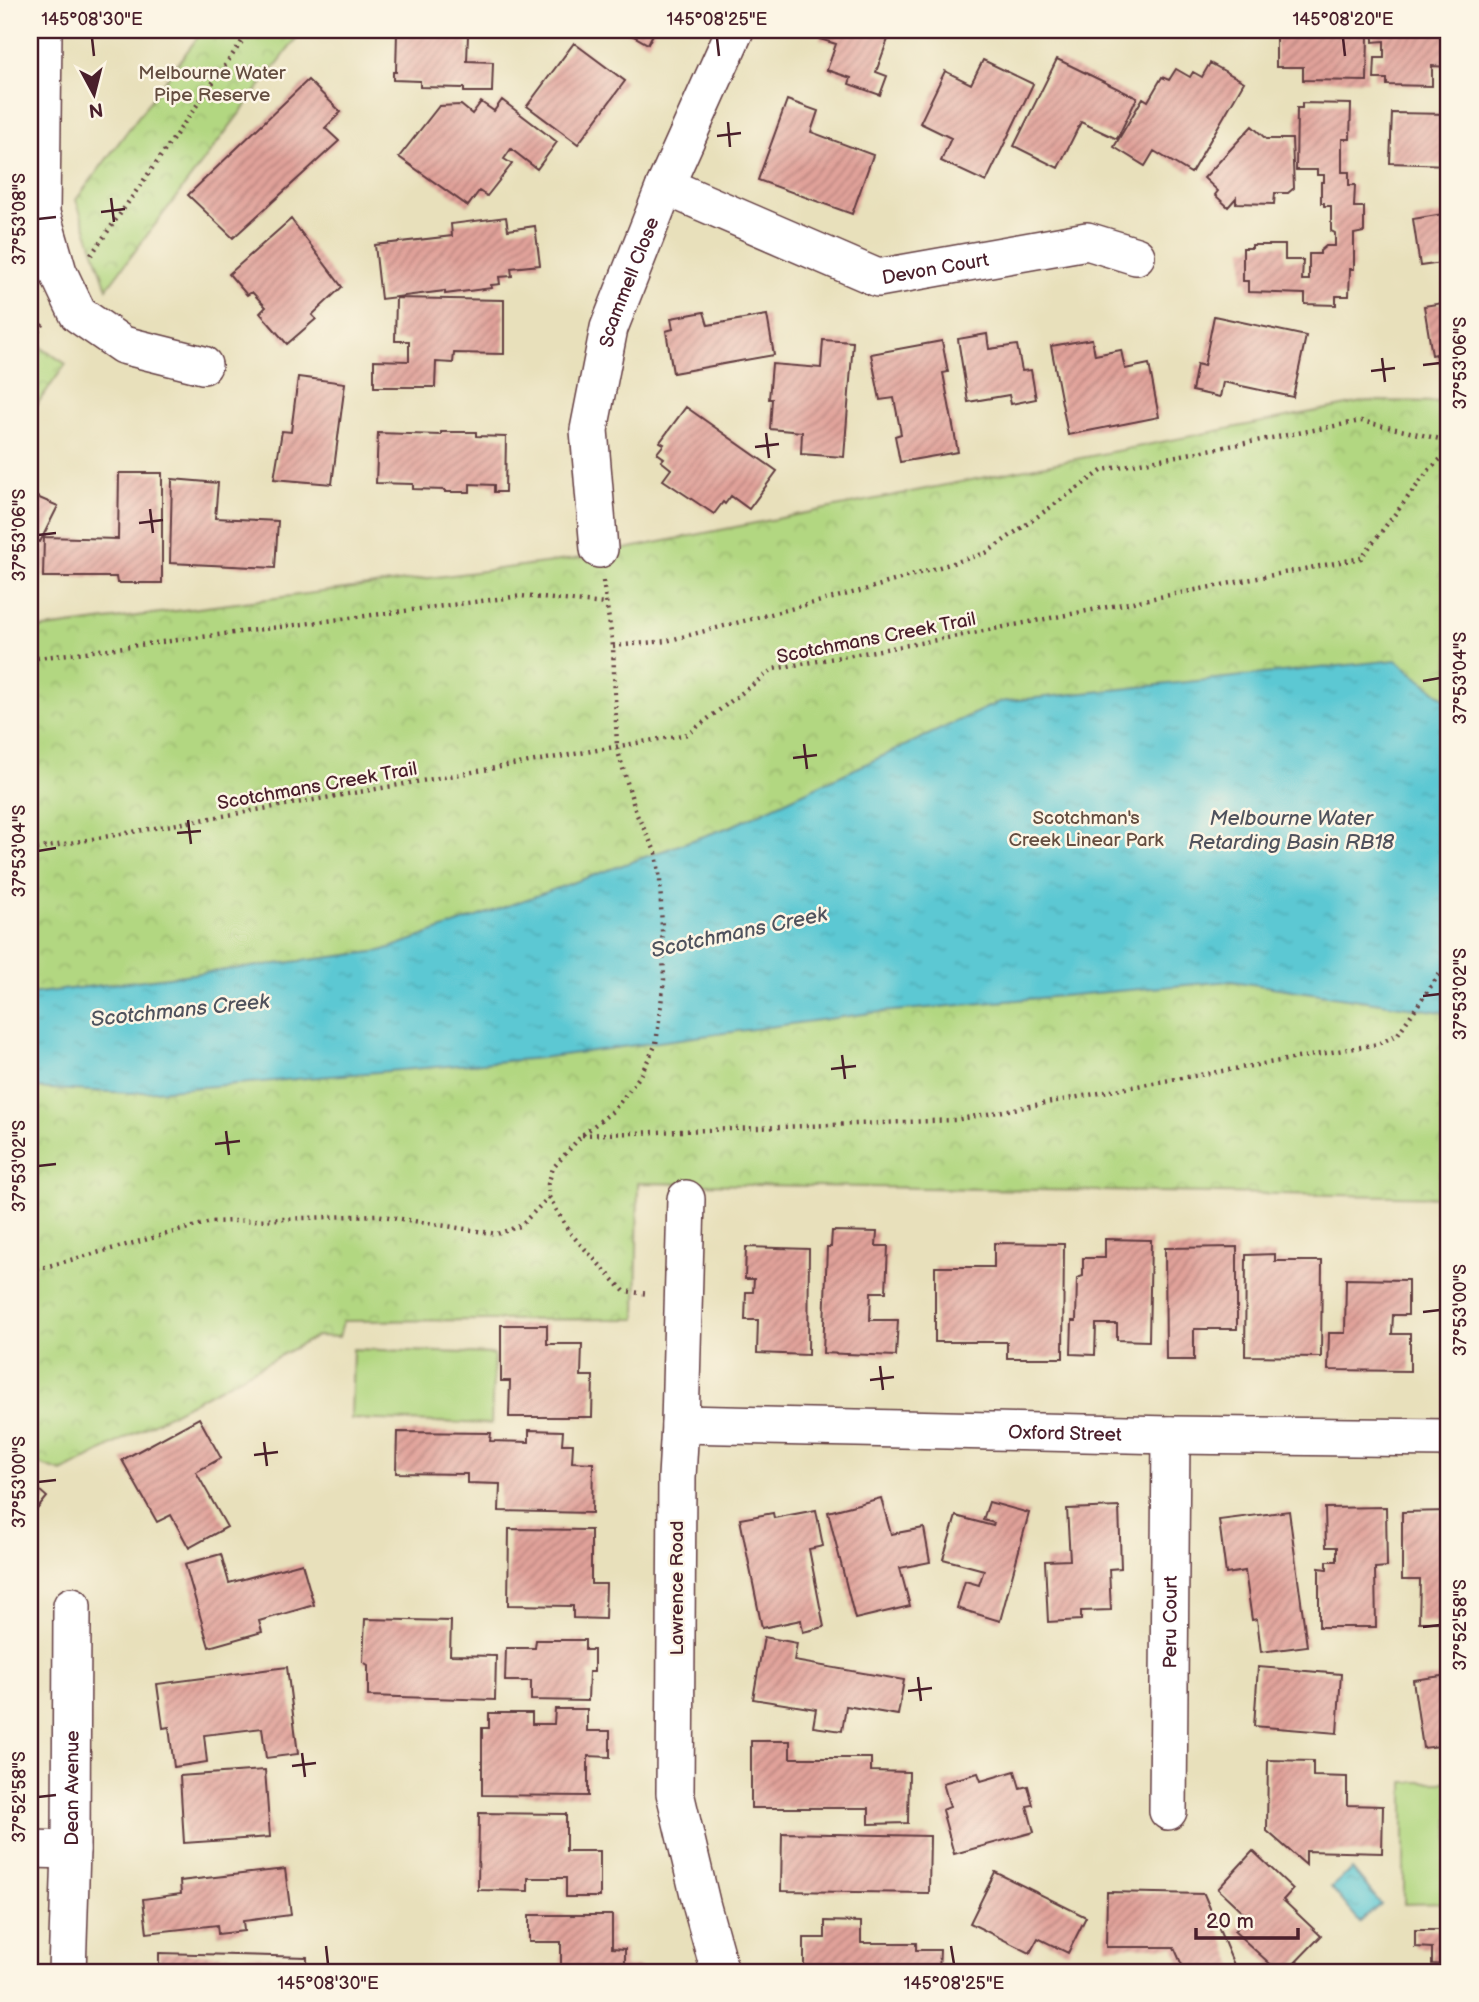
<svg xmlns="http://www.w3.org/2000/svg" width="1479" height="2002" font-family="'Balsamiq Sans',sans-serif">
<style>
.park{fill:url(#park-crowns);stroke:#7e7b56;stroke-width:2}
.pitch{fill:#b2d781;stroke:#7e7b56;stroke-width:2}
.water{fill:url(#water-ripples);stroke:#52747f;stroke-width:2}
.building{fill:url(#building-hatch)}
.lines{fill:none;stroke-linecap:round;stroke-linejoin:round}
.street-casing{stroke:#623c41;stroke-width:40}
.path{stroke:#623c41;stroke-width:4.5;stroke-dasharray:2 5;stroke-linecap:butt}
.street{stroke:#fff;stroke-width:37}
.ticks{fill:none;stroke:#4a1f2b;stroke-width:2.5}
.labels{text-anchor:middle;stroke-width:5;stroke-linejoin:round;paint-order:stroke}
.park-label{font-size:19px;fill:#644d40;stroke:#fcf5e5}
.street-label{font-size:19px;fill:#4a1f2b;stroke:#fcf5e5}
.water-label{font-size:21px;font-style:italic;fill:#4f525d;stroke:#fcf5e5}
.neatline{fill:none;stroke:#4a1f2b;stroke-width:2.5}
.ticks-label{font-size:18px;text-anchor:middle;fill:#4a1f2b}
</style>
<defs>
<pattern id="park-crowns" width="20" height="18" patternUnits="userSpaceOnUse" patternTransform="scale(1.75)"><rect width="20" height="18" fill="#b2d781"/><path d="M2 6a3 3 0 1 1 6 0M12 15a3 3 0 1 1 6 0" fill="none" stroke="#9bb870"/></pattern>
<pattern id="water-ripples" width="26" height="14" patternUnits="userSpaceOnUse" patternTransform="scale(1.75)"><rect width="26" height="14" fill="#5bc8d3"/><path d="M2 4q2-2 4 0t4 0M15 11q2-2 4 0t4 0" fill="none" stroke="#51abb5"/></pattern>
<pattern id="building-hatch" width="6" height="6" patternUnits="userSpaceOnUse" patternTransform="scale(1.75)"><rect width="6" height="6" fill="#e1a29a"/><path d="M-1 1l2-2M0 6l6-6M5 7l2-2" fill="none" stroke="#b8837e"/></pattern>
</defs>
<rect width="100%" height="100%" fill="#fcf5e5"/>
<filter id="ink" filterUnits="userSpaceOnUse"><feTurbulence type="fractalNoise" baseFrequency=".0143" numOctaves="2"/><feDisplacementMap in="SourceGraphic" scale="14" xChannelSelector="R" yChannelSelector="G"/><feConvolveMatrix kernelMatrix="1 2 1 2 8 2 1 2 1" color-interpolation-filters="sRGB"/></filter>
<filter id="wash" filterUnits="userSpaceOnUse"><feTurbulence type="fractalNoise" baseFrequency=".00686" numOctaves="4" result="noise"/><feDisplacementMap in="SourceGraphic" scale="28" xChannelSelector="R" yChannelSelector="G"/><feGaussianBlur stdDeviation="1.57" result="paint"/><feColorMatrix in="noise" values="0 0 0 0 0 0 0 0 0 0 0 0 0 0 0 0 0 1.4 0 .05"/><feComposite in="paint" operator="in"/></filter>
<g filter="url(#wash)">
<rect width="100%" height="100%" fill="#e8e0bb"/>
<!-- park -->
<path class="park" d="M203,30H303L107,288L76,200Z
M30,307L42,348L66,364L30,414Z
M1367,401L1449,402V1197L638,1183L636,1319L343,1321L339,1337L317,1336L62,1472L30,1461V630L575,559Z"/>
<!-- pitch -->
<path class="pitch" d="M353,1349L494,1354L491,1424L351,1419Z
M1404,1782H1449V1903L1404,1904Z"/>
<!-- water -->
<path class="water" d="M1396,660L1449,702V1013L1231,981L871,1013L541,1058L132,1093L30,1088V994L381,951L732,826L999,702Z
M1352,1869L1381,1904L1360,1922L1331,1887Z
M1091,1963L1143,1964V1972H1090Z"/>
<g id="blocks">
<!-- building -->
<path class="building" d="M143,30H183V36H144Z
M623,30H655L648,44Z
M823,30L891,31L876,72L887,76L880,95L849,84L851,78L827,70L836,44L820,39Z
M1061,30H1116V37H1061Z
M1315,30H1344L1345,33L1368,34L1367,81L1303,80V67H1276V34H1315Z
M1373,30L1449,32V67L1432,66V86L1387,85V79H1374L1375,58H1384V41L1373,42Z
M397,32L468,35L467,61L493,62L492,92H464V88L420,87V81L393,80V72H396Z
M574,43L625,81L578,144L527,106Z
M1057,59L1137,98L1117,139L1081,122L1058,168L1014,146Z
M983,60L1033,84L986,182L941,161L951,138L920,123L945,71L971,84Z
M1210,63L1244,82L1191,173L1154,151L1145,166L1114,147L1143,98L1148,101L1162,77L1169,80L1176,69L1190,77L1193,72L1202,77Z
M308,80L341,112L325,128L339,141L233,238L188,195Z
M502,100L557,142L537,169L511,149L504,159L512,164L487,196L479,191L468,206L399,157L439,106L461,105L472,114L481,102L494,111Z
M787,100L818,111L811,132L873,155L852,214L758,180Z
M1302,103L1351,104L1350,139H1342V172H1349V185H1355L1354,207H1364V232L1354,234V269H1350L1349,296H1336V305L1305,304V294L1248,292V281H1243V248H1252V245H1285V260H1303L1302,280H1309V254H1320V251L1326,246H1335V233L1331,231V206H1324V203H1321V182H1324V175H1317V170H1296L1297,108H1302Z
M1392,113L1449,114V165L1390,163Z
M1252,126L1266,139H1292L1294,188L1288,193H1275L1274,204L1236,203V198L1228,207L1215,195L1218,191L1204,178Z
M1449,213V262L1420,266L1413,219Z
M506,217L508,230L535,226L540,265L511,268L512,276L499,277L500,284L491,285L492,288L445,294V291L381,299L375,245L452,236L451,224Z
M291,219L342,287L312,315L316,319L287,344L260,313L266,307L252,292L247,295L229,274Z
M396,298L504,300V354L454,353L453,363L436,362L435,387H374V360L409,361V341H395Z
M1449,302V361L1437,363L1436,354L1432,355L1424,306Z
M704,312L708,325L767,315L774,355L673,373L666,331L673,329L671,318Z
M1214,316L1306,336L1293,397L1223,382L1220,397L1192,391L1197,364L1204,366Z
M987,334L989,349L1017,345L1022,371L1031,370L1036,399L1011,404L1009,395L968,402L958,339Z
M1092,339L1095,355L1121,350L1125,369L1149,364L1159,417L1068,435L1051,346Z
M823,340L853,342L844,457L801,454L802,432L770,429L772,399H769L772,364L821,368Z
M942,341L948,372L943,373L958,452L900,462L895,436L901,434L894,398L880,400L871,354Z
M298,377L345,383L332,484L274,479L282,431L291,432Z
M686,407L777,471L749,509L731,496L725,504L723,502L714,514L663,480L671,469L661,461L664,458L657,453L664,444L660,442Z
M441,432H476V436L506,437L505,492H494V485L470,484V492H445V490L413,489V484L376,483L378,433L441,435Z
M119,473H162V583H117L116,577H43L44,537L118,539Z
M172,479L218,483L215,518L278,521L275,568L170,563Z
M30,494L58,506L40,542L36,540L30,554Z
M832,1231L877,1232L876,1246H888L886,1292H871L870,1320H898L896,1356L823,1353L827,1247H831Z
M1105,1239L1151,1240L1149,1341L1117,1340V1324H1096L1095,1355L1071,1354L1072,1321H1076L1077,1278L1083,1276V1258H1105Z
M994,1243L1064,1244L1063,1358H1007V1342H935V1267H994Z
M746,1247L809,1249L808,1355L757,1353L758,1320H745L746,1292H753L754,1279H745Z
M1237,1247V1329H1194V1360H1166L1165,1248Z
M1275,1254V1261H1322L1321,1357L1245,1356L1246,1255Z
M1346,1279L1408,1280V1315H1393L1392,1334H1410V1371L1328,1370L1329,1333H1345Z
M501,1325H547V1344H582L581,1376H593L592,1417H509L510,1381H501Z
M199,1418L221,1458L196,1472L227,1527L189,1548L171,1515L157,1522L122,1460Z
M529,1430L563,1431L562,1444H573L572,1462L593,1463L592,1513L499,1511L500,1484L467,1483V1474L396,1473L397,1432L491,1433L490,1441L529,1442Z
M30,1482L47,1497L30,1518Z
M881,1498L891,1534L924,1528L930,1562L900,1568L910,1606L855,1619L828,1512Z
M989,1502L1029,1513L1000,1621L957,1608L965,1581L979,1585L984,1570L943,1559L956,1516L993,1526L994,1523L983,1520Z
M1119,1507L1121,1568L1109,1569L1111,1610L1081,1611V1620L1048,1622L1045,1561L1070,1560L1067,1509Z
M1386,1507L1387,1567L1375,1568L1376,1627H1319V1568L1327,1569V1561H1337V1547H1326L1325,1508Z
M816,1510L823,1546L809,1549L824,1627L803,1632L801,1620L762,1628L740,1519L773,1513L774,1518Z
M1289,1511L1307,1646L1261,1652L1257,1619L1252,1620L1245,1571L1226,1574L1219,1520Z
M1449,1511V1622H1419L1420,1580H1402V1512Z
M509,1529L591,1530V1584H606L605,1619L573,1618V1606L508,1605Z
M221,1554L229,1583L302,1563L314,1605L259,1621L262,1632L209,1647L185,1564Z
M365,1619L451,1621L450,1655L496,1656L495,1700L368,1696V1665L363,1662Z
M764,1637L797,1643L794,1661L904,1680L898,1715L846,1706L842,1731L813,1727L816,1709L753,1699Z
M536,1640H585V1650H594V1672H589L588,1701L531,1700V1681H505L506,1648H535Z
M287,1667L298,1754L266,1758L262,1728L204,1735L207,1762L174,1767L169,1727L163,1728L157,1684Z
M1258,1667L1341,1674L1337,1733L1254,1726Z
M1449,1675V1745L1423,1748L1413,1680Z
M555,1709H587V1731H610V1757L588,1756V1796L482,1795V1728H489V1713H532V1724H554Z
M751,1741H790V1758H871V1771L909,1772L908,1823L869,1824V1808H751Z
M1268,1760L1313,1761V1776L1347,1777V1805L1383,1806L1382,1853L1306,1851V1865L1267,1831Z
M265,1770L270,1837L184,1843L180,1776Z
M1015,1771L1020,1788L1028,1786L1033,1805L1027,1806L1034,1832L954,1854L942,1810L950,1807L943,1783L978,1773L981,1781Z
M479,1813L566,1814V1851H600V1897H566V1878H528V1891L478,1890Z
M782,1833L930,1836L929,1893L781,1891Z
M1253,1851L1293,1889L1283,1900L1321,1936L1286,1972H1279L1234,1931L1248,1917L1218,1889Z
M285,1869L291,1915L243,1921L244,1931L218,1934L217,1925L147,1933L143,1899L181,1894L180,1881Z
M995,1872L1086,1917L1068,1953L1038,1938L1030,1953L970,1923Z
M1107,1892L1204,1894L1237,1972H1185L1174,1947H1106Z
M529,1915H612V1948L625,1949V1967H640V1972H561V1942H529Z
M825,1921L861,1922V1943H916V1950H940L939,1972H804V1938H825Z
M1415,1930H1449V1965L1432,1964V1948L1415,1947Z
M159,1953L307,1957V1972H159Z"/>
</g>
</g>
<g filter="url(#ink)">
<use href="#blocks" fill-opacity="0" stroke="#623c41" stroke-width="2"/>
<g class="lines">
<defs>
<g id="street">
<path d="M43,30L41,213L58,272L78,314L123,345L203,365"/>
<path id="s1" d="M665,186L878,278L1087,241L1136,256"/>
<path id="s2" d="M599,549L589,430L609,328L665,186L735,30"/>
<path d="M686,1199L680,1424L677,1477L675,1793L702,1907L720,1972"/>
<path id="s3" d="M680,1424L1171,1435L1449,1438"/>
<path id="s4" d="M1168,1811L1171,1435"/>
<path d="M30,1849L71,1850"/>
<path id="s5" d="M67,1972L71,1850L72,1606"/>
</g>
</defs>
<!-- street casing -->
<use href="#street" class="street-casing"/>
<!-- path -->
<path class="path" d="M91,255L250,30
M30,343L44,323
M603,581L613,646L617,748L636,813L656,853L660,880L664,980L656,1044L640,1076L614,1110L582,1135L553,1168L548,1184L549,1197L570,1233L624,1291L648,1294
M613,646L666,641L864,590L986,553L1103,470L1361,421L1449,441
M30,659L521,596L606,604
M1449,787V802
M30,850L688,734L773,669L942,639L1361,558L1429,470L1449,451
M582,1135L955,1120L1153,1083L1378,1044L1398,1034L1449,960V950
M30,1271L211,1222L376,1215L497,1234L520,1226L549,1197"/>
<!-- street -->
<use href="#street" class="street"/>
</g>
</g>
<!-- ticks -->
<path class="ticks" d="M92,38L94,56M717,38L719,56M1343,38L1345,56M728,122L730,147M717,136L741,133M111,198L114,222M101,212L125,209M38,219L56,217M1382,358L1385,382M1423,365L1440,363M1371,371L1395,368M766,433L769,458M755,447L779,444M150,509L153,533M139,523L163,520M38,535L56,533M1423,681L1440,678M804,744L807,769M793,758L817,755M188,820L191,844M177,833L201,831M38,851L56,848M1423,996L1440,994M842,1055L845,1079M831,1069L856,1066M226,1131L229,1155M215,1144L240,1141M38,1166L56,1164M1423,1312L1440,1310M880,1366L883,1390M870,1380L894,1377M264,1442L267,1466M254,1455L278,1452M38,1482L56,1480M1423,1627L1440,1625M918,1677L921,1701M908,1691L932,1688M302,1753L305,1777M292,1766L316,1763M38,1797L56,1795M326,1946L328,1964M951,1946L954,1964"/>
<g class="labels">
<!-- park labels -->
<g class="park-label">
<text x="212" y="79">Melbourne Water<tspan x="212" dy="22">Pipe Reserve</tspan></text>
<text x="1086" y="824">Scotchman's<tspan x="1086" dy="22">Creek Linear Park</tspan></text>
</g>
<!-- street labels -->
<g class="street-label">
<text dy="7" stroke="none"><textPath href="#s1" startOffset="290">Devon Court</textPath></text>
<text dy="7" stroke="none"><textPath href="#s2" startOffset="273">Scammell Close</textPath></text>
<text transform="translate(876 637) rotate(-11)" y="7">Scotchmans Creek Trail</text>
<text transform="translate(317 785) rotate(-10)" y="7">Scotchmans Creek Trail</text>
<text dy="7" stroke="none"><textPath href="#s3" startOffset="385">Oxford Street</textPath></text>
<text transform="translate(676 1588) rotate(-90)" y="7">Lawrence Road</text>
<text dy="7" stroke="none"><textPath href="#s4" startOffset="189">Peru Court</textPath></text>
<text dy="7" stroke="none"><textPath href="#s5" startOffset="184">Dean Avenue</textPath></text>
</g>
<!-- water labels -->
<g class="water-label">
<text x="1291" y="825">Melbourne Water<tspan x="1291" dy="24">Retarding Basin RB18</tspan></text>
<text transform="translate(739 932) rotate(-12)" y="7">Scotchmans Creek</text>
<text transform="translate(180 1010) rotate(-6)" y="7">Scotchmans Creek</text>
</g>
</g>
<!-- margin -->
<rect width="1479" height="2002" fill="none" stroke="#fcf5e5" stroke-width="77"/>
<!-- north arrow -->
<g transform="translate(94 94) rotate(173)" stroke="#fcf5e5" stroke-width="5" paint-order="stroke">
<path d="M0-5L12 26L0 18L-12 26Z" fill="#4a1f2b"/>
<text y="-10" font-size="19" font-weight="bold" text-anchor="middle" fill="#4a1f2b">N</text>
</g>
<!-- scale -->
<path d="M1196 1928v10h102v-10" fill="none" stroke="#4a1f2b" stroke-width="3.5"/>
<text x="1206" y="1928" font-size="21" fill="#4a1f2b" stroke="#fcf5e5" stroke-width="5" paint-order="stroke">20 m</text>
<rect x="38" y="38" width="1402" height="1926" class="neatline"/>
<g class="ticks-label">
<text x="92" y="25">145°08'30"E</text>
<text x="717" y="25">145°08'25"E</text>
<text x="1343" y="25">145°08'20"E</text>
<text transform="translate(19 219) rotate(-90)" y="6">37°53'08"S</text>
<text transform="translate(1460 363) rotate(-90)" y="6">37°53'06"S</text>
<text transform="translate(19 535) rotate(-90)" y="6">37°53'06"S</text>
<text transform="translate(1460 678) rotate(-90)" y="6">37°53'04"S</text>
<text transform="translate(19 851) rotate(-90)" y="6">37°53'04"S</text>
<text transform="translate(1460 994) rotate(-90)" y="6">37°53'02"S</text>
<text transform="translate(19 1166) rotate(-90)" y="6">37°53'02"S</text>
<text transform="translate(1460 1310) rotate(-90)" y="6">37°53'00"S</text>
<text transform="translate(19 1482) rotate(-90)" y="6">37°53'00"S</text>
<text transform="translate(1460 1625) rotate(-90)" y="6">37°52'58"S</text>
<text transform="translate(19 1797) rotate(-90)" y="6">37°52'58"S</text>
<text x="328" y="1989">145°08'30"E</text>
<text x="954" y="1989">145°08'25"E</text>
</g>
</svg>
